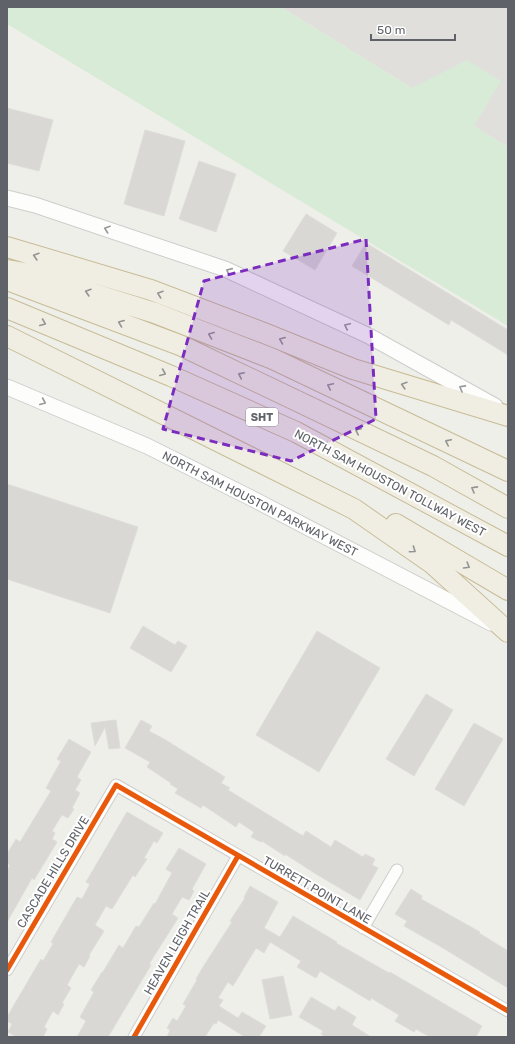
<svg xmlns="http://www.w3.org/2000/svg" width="515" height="1044" font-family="Rubik,sans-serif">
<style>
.industrial{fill:#e0dfdb}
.green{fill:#d8ebd7}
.building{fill:#d9d8d5;stroke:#deddd9}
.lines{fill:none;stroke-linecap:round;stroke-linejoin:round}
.street-casing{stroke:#cccdcc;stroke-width:13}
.secondary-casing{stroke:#cdcdcd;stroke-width:17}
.highway-casing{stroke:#c8bc96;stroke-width:22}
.street{stroke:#fdfdfc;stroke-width:11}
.secondary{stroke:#fdfdfc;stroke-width:15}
.highway{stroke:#f0eee3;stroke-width:20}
.cycleway-casing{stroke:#fff;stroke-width:8}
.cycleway{stroke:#e8590c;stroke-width:5}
.oneway{stroke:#96989c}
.oneway2{stroke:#929393}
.marked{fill:#7b2cbf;fill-opacity:0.2;stroke:#7b2cbf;stroke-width:3;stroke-dasharray:8 5;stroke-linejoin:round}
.labels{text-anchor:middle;stroke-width:4;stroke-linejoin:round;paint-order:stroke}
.shield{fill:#fff;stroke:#8f9195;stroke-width:1}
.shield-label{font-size:11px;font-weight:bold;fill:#5f6268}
.street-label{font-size:12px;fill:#5f6268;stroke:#fff}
</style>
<rect width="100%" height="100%" fill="#efefea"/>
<!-- industrial -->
<path class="industrial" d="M281,7H508V147L412,88Z"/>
<!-- green -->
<path class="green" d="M7,7H281L412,88L467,60L501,81L474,126L508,147V326L7,24Z"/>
<!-- building -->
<path class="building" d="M7,108L53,120L39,171L7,163Z
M145,130L185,141L164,216L124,204Z
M199,161L236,174L216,232L179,219Z
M306,214L337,233L315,270L283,251Z
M366,243L508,330V355L451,320L449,325L352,266Z
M7,484L138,527L110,613L7,579Z
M143,626L175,645L178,641L187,646L171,672L130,648Z
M317,631L380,668L319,772L256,735Z
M426,694L453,710L414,776L386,759Z
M116,720L120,748L109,749L105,727L95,746L91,723Z
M141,720L152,726L149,731L164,739L225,777L221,783L230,788L228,790L303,836L306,831L331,847L335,840L363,857L365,854L375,859L372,865L378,868L360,900L316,874L285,854V856L262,841L261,842L251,837L254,832L239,822L236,827L203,805L201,808L175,793L178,789L170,784L171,783L147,767L150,762L125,748Z
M474,723L503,739L464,806L435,789Z
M69,739L91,752L77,777L81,780L75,790L80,793L72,808L74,809L68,818L62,815L52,831L55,833L52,839L57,842L34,880L32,878L7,922V871L10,865L7,863V854L16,839L20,842L51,791L46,788L61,761L57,759Z
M127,812L163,833L157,843L154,841L144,858L147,859L135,877L133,875L112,909L106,906L95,925L104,931L89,955L90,956L84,967L79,964L67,985L71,988L62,1003L64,1004L58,1015L53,1011L44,1027L47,1029L43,1037H17L8,1032L12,1024L7,1021V1017L41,959L43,961L53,944L51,942L77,897L82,899L90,884L86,882Z
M179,848L206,864L192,889L194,891L189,900L182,897L172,914L178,918L149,964L151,965L108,1037H77L86,1021L80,1017L94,992L91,990L102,972H103L119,945L123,948L136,926L139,927L154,903L155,904L172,873L166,869Z
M250,886L278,902L264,928L280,937L293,916L337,942L336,943L389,973L390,972L482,1026L476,1037H430L416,1029L414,1032L395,1021L399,1015L371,998L370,1001L320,971L316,978L297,967L301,961L270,942L264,953L256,948L233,986L228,982L218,998L223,1000L219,1006L238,1018L242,1012L266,1026L259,1037H245L218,1020L216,1024L214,1023L205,1037H167L170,1030L167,1028L173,1018L177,1021L186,1006L183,1004L197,980L196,979L203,967L232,922L230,921L245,898L244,897Z
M411,889L422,896L421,899L480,932L479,933L508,951V988L443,948L404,926L407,921L395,914Z
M283,976L292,1015L270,1019L262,980Z
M311,997L335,1011L338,1006L356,1017L352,1025L371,1037H326L321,1034L323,1031L299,1017Z"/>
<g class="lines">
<defs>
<path id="street" d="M363,928L397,870
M7,970L116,785L508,1011
M134,1037L238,856"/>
<path id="secondary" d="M7,198L35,205L225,269L369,336L495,406
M7,387L147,446L255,500L491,623"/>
<path id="highway" d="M7,247L151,290L264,333L353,369L508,416
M7,270L31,274L155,313L273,359L508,471
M7,280L182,346L433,466L508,508
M7,308L171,376L296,432L508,546
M7,336L354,509L433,564L508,632
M396,524L508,590"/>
</defs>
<!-- street casing -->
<use href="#street" class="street-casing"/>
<!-- secondary casing -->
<use href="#secondary" class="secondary-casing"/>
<!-- highway casing -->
<use href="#highway" class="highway-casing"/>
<!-- street -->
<use href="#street" class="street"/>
<!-- secondary -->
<use href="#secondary" class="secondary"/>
<!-- highway -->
<use href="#highway" class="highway"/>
<defs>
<path id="cycleway" d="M7,970L116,785L508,1011
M134,1037L238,856"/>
</defs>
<!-- cycleway casing -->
<use href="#cycleway" class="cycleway-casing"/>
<!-- cycleway -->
<use href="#cycleway" class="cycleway"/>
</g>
<!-- one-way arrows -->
<defs><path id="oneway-chevron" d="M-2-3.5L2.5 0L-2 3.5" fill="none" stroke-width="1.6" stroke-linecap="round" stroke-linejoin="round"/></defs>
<g class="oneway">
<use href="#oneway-chevron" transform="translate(107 229) rotate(-161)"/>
<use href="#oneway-chevron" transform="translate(229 271) rotate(-156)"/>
<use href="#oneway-chevron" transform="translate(347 326) rotate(-155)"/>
<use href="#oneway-chevron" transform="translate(462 388) rotate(-151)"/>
<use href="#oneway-chevron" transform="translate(43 402) rotate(23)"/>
</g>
<g class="oneway2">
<use href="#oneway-chevron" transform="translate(36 256) rotate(-163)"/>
<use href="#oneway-chevron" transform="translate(88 292) rotate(-163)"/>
<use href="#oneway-chevron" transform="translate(160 294) rotate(-161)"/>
<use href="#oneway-chevron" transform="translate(43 323) rotate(23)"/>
<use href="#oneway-chevron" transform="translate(121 323) rotate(-159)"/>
<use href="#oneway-chevron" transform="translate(211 335) rotate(-159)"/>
<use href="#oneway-chevron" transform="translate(282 340) rotate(-158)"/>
<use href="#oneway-chevron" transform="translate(163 373) rotate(23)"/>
<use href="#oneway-chevron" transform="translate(241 375) rotate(-154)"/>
<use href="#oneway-chevron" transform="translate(404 385) rotate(-163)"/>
<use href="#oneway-chevron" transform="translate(330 386) rotate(-155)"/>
<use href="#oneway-chevron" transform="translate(358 431) rotate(-154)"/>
<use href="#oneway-chevron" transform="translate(448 442) rotate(-154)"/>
<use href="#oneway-chevron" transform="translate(474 489) rotate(-151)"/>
<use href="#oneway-chevron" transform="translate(413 550) rotate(35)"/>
<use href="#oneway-chevron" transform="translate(467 566) rotate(31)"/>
</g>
<!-- marked area -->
<path class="marked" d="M366,239L376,419L291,461L163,429L204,281Z"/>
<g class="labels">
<!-- shield labels -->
<rect class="shield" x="246" y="408" width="32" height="18" rx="3"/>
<g class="shield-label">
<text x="262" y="421">SHT</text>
</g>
<!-- street labels -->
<g class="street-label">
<text transform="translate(390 483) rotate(28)" y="4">NORTH SAM HOUSTON TOLLWAY WEST</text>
<text transform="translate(260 504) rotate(27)" y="4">NORTH SAM HOUSTON PARKWAY WEST</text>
<text transform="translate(53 872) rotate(-59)" y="4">CASCADE HILLS DRIVE</text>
<text transform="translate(317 890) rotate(30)" y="4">TURRETT POINT LANE</text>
<text transform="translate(177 942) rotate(-60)" y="4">HEAVEN LEIGH TRAIL</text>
</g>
</g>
<!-- border -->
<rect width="515" height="1044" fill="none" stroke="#5f6268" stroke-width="16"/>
<!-- scale -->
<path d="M371 34v6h84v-6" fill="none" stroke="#5f6268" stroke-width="2"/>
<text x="377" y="34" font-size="12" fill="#5f6268" stroke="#ffffff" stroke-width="3" paint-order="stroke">50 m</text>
</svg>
